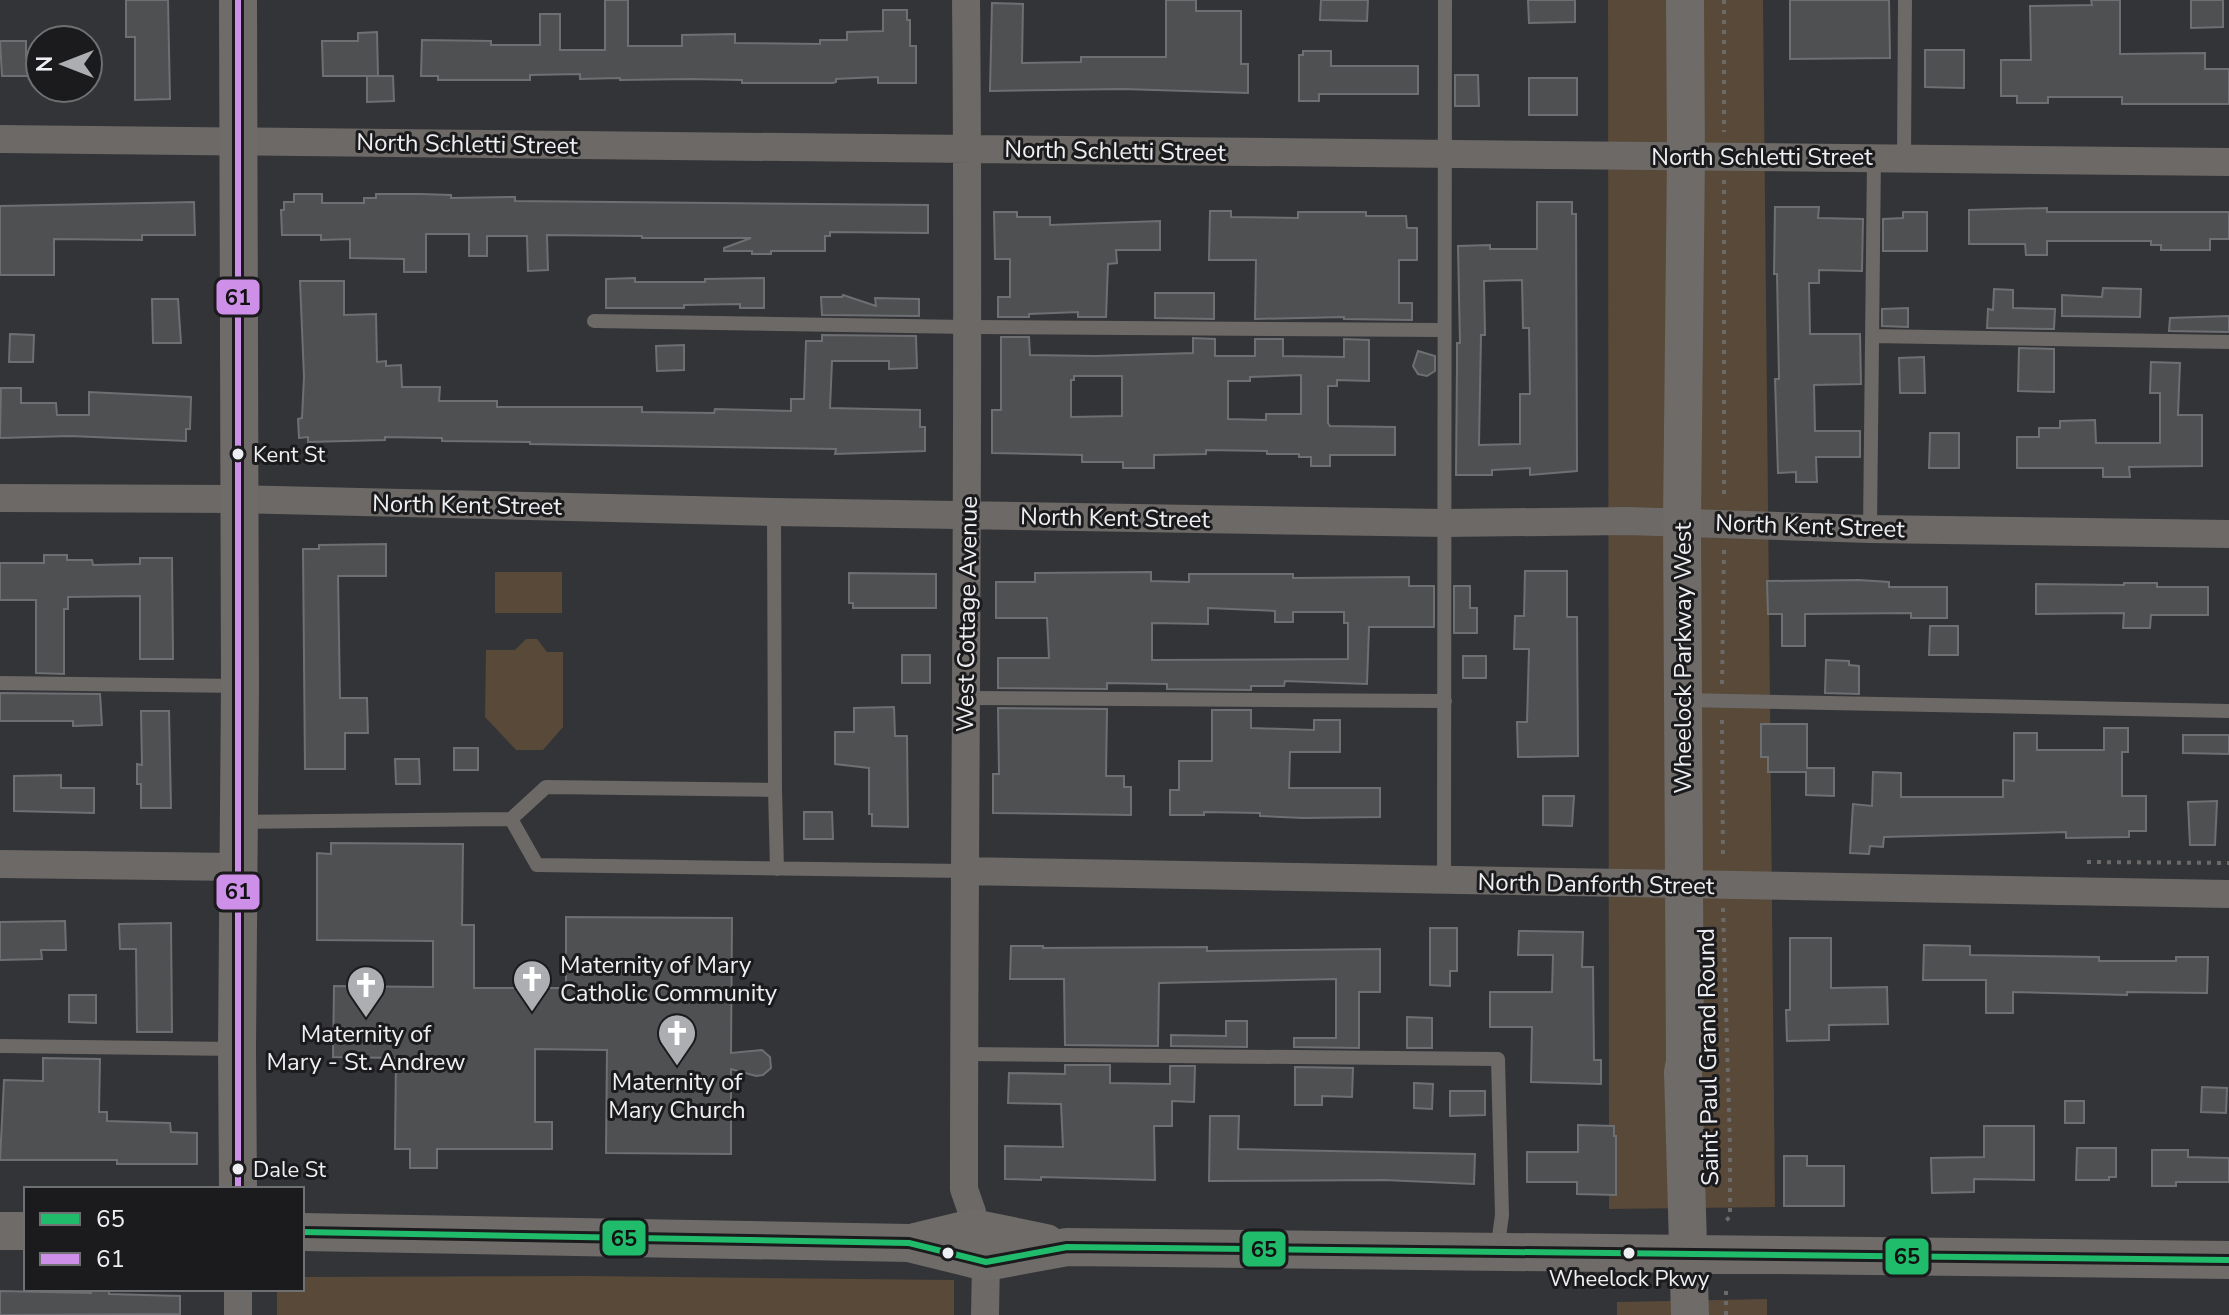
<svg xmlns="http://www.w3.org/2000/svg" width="2229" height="1315" font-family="'Nunito Sans',sans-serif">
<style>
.green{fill:#584938}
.building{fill:#4e5052;stroke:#6e6f72;stroke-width:2;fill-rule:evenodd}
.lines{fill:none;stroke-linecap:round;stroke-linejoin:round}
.path{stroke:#6b6a68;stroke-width:4;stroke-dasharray:4 6;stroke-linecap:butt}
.lane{stroke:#6c6966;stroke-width:14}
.street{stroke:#6c6966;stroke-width:28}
.secondary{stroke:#6e6b68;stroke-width:38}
.bus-1-casing{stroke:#1b1b1d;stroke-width:12}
.bus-2-casing{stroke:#1b1b1d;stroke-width:12}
.bus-1{stroke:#20bc6c;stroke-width:6}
.bus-2{stroke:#ce8fe9;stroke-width:6}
.bus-dot{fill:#eeeff2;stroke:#1b1b1d;stroke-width:3}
.labels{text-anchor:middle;stroke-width:6;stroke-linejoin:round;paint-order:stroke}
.bus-label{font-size:22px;fill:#eeeff2;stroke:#1b1b1d;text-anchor:start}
.street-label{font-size:24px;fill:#eeeff2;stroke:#1b1b1d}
.poi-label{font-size:24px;fill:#eeeff2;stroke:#1b1b1d}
.line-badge{stroke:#1b1b1d;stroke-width:3}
.pale-badge-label{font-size:22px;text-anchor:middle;font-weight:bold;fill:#111}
</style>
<rect width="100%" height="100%" fill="#333437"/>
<!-- green -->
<path class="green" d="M1608,0H1763L1775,1207L1609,1209Z
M495,572H562V613H495Z
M526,639H537L547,652H563V727L543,750H516L485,717L486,650H515Z
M583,1276L954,1280V1315H277V1289H302V1277Z
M1767,1299V1315H1617V1302Z"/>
<!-- building -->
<path class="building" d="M126,0H168L170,99L135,100V37H126Z
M605,0H628V46H682V35L735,34V43L820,44V40H847V32L883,31V10H907V20H910V46H916V83H878V77L836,79V82L833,83H742V80L691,79L620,80V78L580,79V74L530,75V80H438V76H421L422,40L491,41V45H540V14H560V50H605Z
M1166,0H1196V11H1241V64H1248V93L1123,89L990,91L992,3L1023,4L1022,63L1081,62V57H1166Z
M1321,0H1368L1367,21L1320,20Z
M1528,0H1575V22L1529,23Z
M1790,0H1889L1890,58L1790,59Z
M2091,0H2120V54L2205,53V69H2229V104H2122V97H2048V103H2017V96H2001V60H2031L2030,6L2092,5Z
M2191,0H2223V27L2191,28Z
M377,32L378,76H323L322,41H358V33Z
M0,41H26V58H40V76H2Z
M1925,50H1964V88L1925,87Z
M1303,51H1331V66H1418V94H1319V101H1299V55H1303Z
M1455,75H1478L1479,106H1455Z
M367,76H393L394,101L367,102Z
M1529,78H1577V115H1529Z
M294,194H322V203H364V198H376V194H420L451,195V198L515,197V201L928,205V233L830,232V236H825V251H771V254H752V251H724V248L751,238H642V236L547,235L548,270L528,271L527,236H487V256H469V234H426V272H404V259L350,258V239L321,240V235H282L281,210H284V202H294Z
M194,202L195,235H142V240L54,239V275H0V206Z
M1537,202H1572V214H1576L1577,471L1530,475V468L1492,470V475H1456L1457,363V343H1460L1458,246L1490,245V249H1537ZM1522,280L1523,328H1529L1530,394H1520V444L1479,445L1481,335H1485L1484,281Z
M1775,207H1819L1818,218L1863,219L1862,271L1819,270V283H1809L1810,334H1860L1861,384L1814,385L1815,431H1860V457H1816L1817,482H1796V472L1778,473L1775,379H1779L1777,274H1774Z
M2047,208V212H2229V239H2210V250H2161V245H2151V241H2047V255H2026L2025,244H1969V210Z
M1210,211H1231V217L1298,218V212H1366V216H1406L1407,228H1417V260H1399V303H1412V320L1344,319V317L1255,319L1256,260H1209Z
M994,212H1017V217H1050V225L1160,221V250H1116L1117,263L1108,264L1106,317H1078V312L1029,314V317H998V297H1010V259H995Z
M1903,212H1927V251H1883V219L1903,218Z
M635,278V282H705V279L764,278V308H740V304L684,305V308H606V279Z
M300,281H344V315L376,314L377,362L386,361V366L401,365L402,387H440L439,401H497V407H642V412L714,413L715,409L791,411V399H804L806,341H822V335L916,336L917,368L889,369V361H832L830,408L920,410V427H925V451L835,454L836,449L530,444V442L442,441V438L385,437V440L308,442V437L299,438L298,419L302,418L304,377Z
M2103,288L2141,289L2140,317L2062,316V295L2102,297Z
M1994,289L2013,290V308L2055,309L2054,329L1987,328L1988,309L1993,310Z
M1155,293H1214V319L1155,318Z
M843,295L876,306L875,298L919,299V316L822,315L821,297H842Z
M152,299H178L181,343H153Z
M1908,308V327L1882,326V309Z
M2229,316V332L2169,331L2170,318Z
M10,334L34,335L33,362H9Z
M1001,337H1029L1030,355L1096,356L1193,353V338L1215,339V356H1255V339H1283V356L1344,357V339L1369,340V381L1337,380V386H1328V423L1330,426L1395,427V455H1330V466H1311V457H1299V454H1267V451L1206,450V454L1154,455V468H1123V462H1082V455L992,453V410H1001ZM1301,375V414H1266V420L1228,419V381H1250V377ZM1074,376H1122V416L1071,417V380H1074Z
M684,345V370L657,371L656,346Z
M2019,348L2054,349V392L2018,391Z
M1418,351L1435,356V371L1427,376L1418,374L1413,366Z
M1924,357L1925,393H1900L1899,358Z
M2151,362L2180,363L2178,415H2202V466L2129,467L2130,477H2103V468H2017V437H2039V428H2060V421L2095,420L2096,443H2160V393H2150Z
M1,388H21V403H56L57,415H89V392L191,397L190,429H186V441L70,436L0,438Z
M1930,433H1959V468H1929Z
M386,544V576H338L340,698H367L368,733H345V769H305L303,549H319V545Z
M44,555H67V560H92L93,565L140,564V558H172L173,659H140V596L68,597V609H64V674L36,673V600H0V563H44Z
M1525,571H1567V617H1577L1578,756L1518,757L1517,722H1527L1529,649H1514L1515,616H1524Z
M1151,572V581L1189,582V574H1293V578L1409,577V586H1434V627H1369L1367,684L1285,681L1284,686H1251V690L1167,689V684L1107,683V689L998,688V658H1049L1047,618H996V582H1035V573ZM1208,608L1275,611V622H1293V612H1344V623H1348V659L1152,660V623L1208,624Z
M849,573L936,574V608H853V603H849Z
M1767,581L1859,580L1889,582V587H1947V618H1911V613L1805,614V646H1782V614H1768Z
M2124,583H2157V587H2208V615H2151L2150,628H2123L2124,613L2036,614V584L2124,585Z
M1454,586H1470V608H1477V633H1454Z
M1930,626H1958V655H1929Z
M902,655H930V683H902Z
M1463,656H1486V678H1463Z
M1826,660L1849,661V665L1859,666V694L1825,693Z
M0,693L100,694L102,725L73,726V721H0Z
M894,707L895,736H907L908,827L872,826V814H869V768L835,764V732H854V708Z
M998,708L1107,709L1106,776H1124V787H1131V815L993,813V774H999Z
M1212,710H1251V728L1314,730V720H1340V752H1290L1289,788H1380V817L1303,818L1260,816V813L1204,812V815H1170V790H1179V761H1212Z
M141,711H169L171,808H141V784H137V764L142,765Z
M1761,724H1807V768H1834V796L1806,795V772H1768V757H1761Z
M2104,728H2128V752H2122V796H2146V831H2129V837L2066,838V832L1884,837L1883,847L1870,846L1869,854L1850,853L1853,804L1872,806L1873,772L1901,773V797H2003V780L2014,781V733H2037V750H2104Z
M2183,735H2229V754L2183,753Z
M454,748H478V770H454Z
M395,759H419L420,784H396Z
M61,775V788H94V813L14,811V776Z
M1543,796H1574L1572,826L1543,825Z
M2217,801L2215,845H2190L2188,802Z
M804,812H832L833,839H804Z
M331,843L463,844L462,925H474V988H566V917L732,918L731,1053L762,1050L770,1057L771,1068L763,1075L756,1076L731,1069V1154L606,1153L607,1050L535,1049V1122H552V1149H437V1168H410V1149H395L396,1058L333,1057L334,986L433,987V941L317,940V853L331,854Z
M65,921L66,950H41L42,959L0,960V922Z
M171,923L172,1032H137L136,949H120L119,924Z
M1430,928H1457V971H1450V986L1430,985Z
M1519,931L1583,932L1582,967H1593L1594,1060H1601V1084L1531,1082L1532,1027H1490V992H1552L1553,955H1518Z
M1790,938H1831V988L1887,987L1888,1024L1829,1025V1040L1787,1041L1786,1010H1790Z
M1924,945L1970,946V955L2099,957V961H2176V957H2208L2207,993L2127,992V995L2013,992V1013H1986V980H1923Z
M1011,946H1043V948L1207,947V951L1380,949V992H1359V1048L1294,1047V1038H1336V979L1159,983L1158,1046L1065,1045L1064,979H1010Z
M69,995H96V1023L69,1022Z
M1407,1017L1432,1018V1048H1407Z
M1226,1021H1247V1047L1171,1046V1035L1226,1036Z
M43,1058L100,1059L99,1112H107V1121L170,1123L171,1132L197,1133V1164H117V1160H0L4,1080L43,1081Z
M1065,1065H1110V1083L1170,1084V1066H1195L1194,1102L1172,1101V1126H1154L1155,1180L1041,1177V1180L1005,1179V1146L1063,1147L1061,1104L1008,1103L1009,1073L1065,1074Z
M1295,1067L1353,1068L1352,1097L1322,1096V1105H1295Z
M1414,1083L1433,1084L1432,1109L1414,1108Z
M2202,1087L2227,1088L2226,1113L2201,1112Z
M1450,1091H1485V1115L1450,1116Z
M2065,1101H2084V1123H2065Z
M1210,1116H1239L1238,1149L1475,1154L1474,1184L1384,1180L1209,1181Z
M1578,1125L1614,1126V1136H1616V1195L1577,1194V1182H1527V1152H1578Z
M1984,1126H2034V1180L1974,1179V1192L1932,1193L1931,1158L1984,1157Z
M2077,1148H2116V1177H2109V1180H2076Z
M2152,1150H2188V1157L2229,1158V1182H2176V1186H2152Z
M1784,1156H1807V1166H1844V1206H1784Z
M91,1289H109V1294L180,1296V1314L0,1315V1291L91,1293Z"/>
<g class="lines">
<!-- path -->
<path class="path" d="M1724,0V132
M1724,180V500
M1722,684L1724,548
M1722,720L1723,860
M2087,862L2229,863
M1723,908L1730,1143V1217L1723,1223
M1726,1315V1286"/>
<!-- lane -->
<path class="lane" d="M1904,158L1905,0
M594,321L968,327L1443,330
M1872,336L2229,342
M1870,529L1874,158
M0,683L240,686
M966,698L1445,701
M1684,700L2229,711
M775,790L777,869
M511,819L537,865L964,871
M239,822L511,819L546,787L775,790L774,512
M1444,881L1445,0
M0,1046L236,1049
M964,1054L1498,1059L1502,1215L1497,1252"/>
<!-- street -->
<path class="street" d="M966,0C970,396 964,793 964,1189L972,1212L973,1228
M0,139L2229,162
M0,498L238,499L774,512L1445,523L1628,521L1870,529L2229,534
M0,864L238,867
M964,871L2229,894
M238,1315V1289
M985,1315L986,1262"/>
<!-- secondary -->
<path class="secondary" d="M238,0L240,686L237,1049L238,1189
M1685,0L1686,156L1682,522L1685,1062L1683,1072L1690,1315
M0,1231H26
M302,1232L909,1243L986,1262L1067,1247L2229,1260
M915,1242L973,1228L1046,1243"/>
<defs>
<path id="bus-1" d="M302,1232L909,1243L986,1262L1067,1247L2229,1260"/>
<path id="bus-2" d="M238,0V1189"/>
</defs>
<!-- bus-1 casing -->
<use href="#bus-1" class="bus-1-casing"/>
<!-- bus-2 casing -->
<use href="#bus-2" class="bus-2-casing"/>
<!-- bus-1 -->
<use href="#bus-1" class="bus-1"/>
<!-- bus-2 -->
<use href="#bus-2" class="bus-2"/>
</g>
<!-- icons -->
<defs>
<symbol id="church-pin" viewBox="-11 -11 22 30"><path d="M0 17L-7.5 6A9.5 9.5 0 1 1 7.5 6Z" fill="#adaeb1" stroke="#1b1b1d"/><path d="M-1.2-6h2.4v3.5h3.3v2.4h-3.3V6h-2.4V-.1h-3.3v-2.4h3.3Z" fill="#fff"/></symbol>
</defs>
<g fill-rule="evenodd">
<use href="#church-pin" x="510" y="957" width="44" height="60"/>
<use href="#church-pin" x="344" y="963" width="44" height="60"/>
<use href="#church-pin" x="655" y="1011" width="44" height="60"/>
</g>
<!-- markers -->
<g class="bus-dot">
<circle cx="238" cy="454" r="7"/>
<circle cx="238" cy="1169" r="7"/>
<circle cx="948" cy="1253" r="7"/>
<circle cx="1629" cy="1253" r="7"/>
</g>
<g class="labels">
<!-- bus labels -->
<g class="bus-label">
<text x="253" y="462">Kent St</text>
<text x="253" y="1177">Dale St</text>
<text x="1629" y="1286" text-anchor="middle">Wheelock Pkwy</text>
</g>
<!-- street labels -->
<g class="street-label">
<text transform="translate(467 144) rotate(1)" y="8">North Schletti Street</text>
<text transform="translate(1115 151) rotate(1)" y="8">North Schletti Street</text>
<text x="1762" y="165">North Schletti Street</text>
<text transform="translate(467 505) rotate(1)" y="8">North Kent Street</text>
<text transform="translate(1115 518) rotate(1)" y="8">North Kent Street</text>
<text transform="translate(1810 526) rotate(2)" y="8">North Kent Street</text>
<text transform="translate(967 614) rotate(-89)" y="8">West Cottage Avenue</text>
<text transform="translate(1683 658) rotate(-90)" y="8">Wheelock Parkway West</text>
<text transform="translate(1596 884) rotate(1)" y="8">North Danforth Street</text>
<text transform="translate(1708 1057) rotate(-91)" y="8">Saint Paul Grand Round</text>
</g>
<!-- poi labels -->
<g class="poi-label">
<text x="560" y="973" text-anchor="start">Maternity of Mary<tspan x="560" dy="28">Catholic Community</tspan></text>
<text x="366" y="1042">Maternity of<tspan x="366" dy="28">Mary - St. Andrew</tspan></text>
<text x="677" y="1090">Maternity of<tspan x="677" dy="28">Mary Church</tspan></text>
</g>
</g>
<g class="line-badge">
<rect x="215" y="278" width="46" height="38" rx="8" fill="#ce8fe9"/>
<rect x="215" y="873" width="46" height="38" rx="8" fill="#ce8fe9"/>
<rect x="601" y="1219" width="46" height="38" rx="8" fill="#20bc6c"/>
<rect x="1241" y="1230" width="46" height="38" rx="8" fill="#20bc6c"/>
<rect x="1884" y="1237" width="46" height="39" rx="8" fill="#20bc6c"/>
</g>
<g class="pale-badge-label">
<text x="238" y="305">61</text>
<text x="238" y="899">61</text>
<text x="624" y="1246">65</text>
<text x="1264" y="1257">65</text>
<text x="1907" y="1264">65</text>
</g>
<!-- legend -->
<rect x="24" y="1187" width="280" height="104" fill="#1b1b1d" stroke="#6f7072" stroke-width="2"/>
<rect x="40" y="1213" width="40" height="12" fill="#20bc6c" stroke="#6f7072" stroke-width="2"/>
<text x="96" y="1227" font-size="24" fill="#eeeff2">65</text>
<rect x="40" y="1253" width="40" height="12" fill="#ce8fe9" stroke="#6f7072" stroke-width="2"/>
<text x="96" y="1267" font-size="24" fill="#eeeff2">61</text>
<!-- north arrow -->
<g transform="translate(64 64) rotate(270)"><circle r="38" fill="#1b1b1d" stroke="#6f7072" stroke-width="2"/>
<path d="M0-6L14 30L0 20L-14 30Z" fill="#adaeb1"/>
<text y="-12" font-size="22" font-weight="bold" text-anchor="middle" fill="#eeeff2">N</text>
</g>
</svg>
